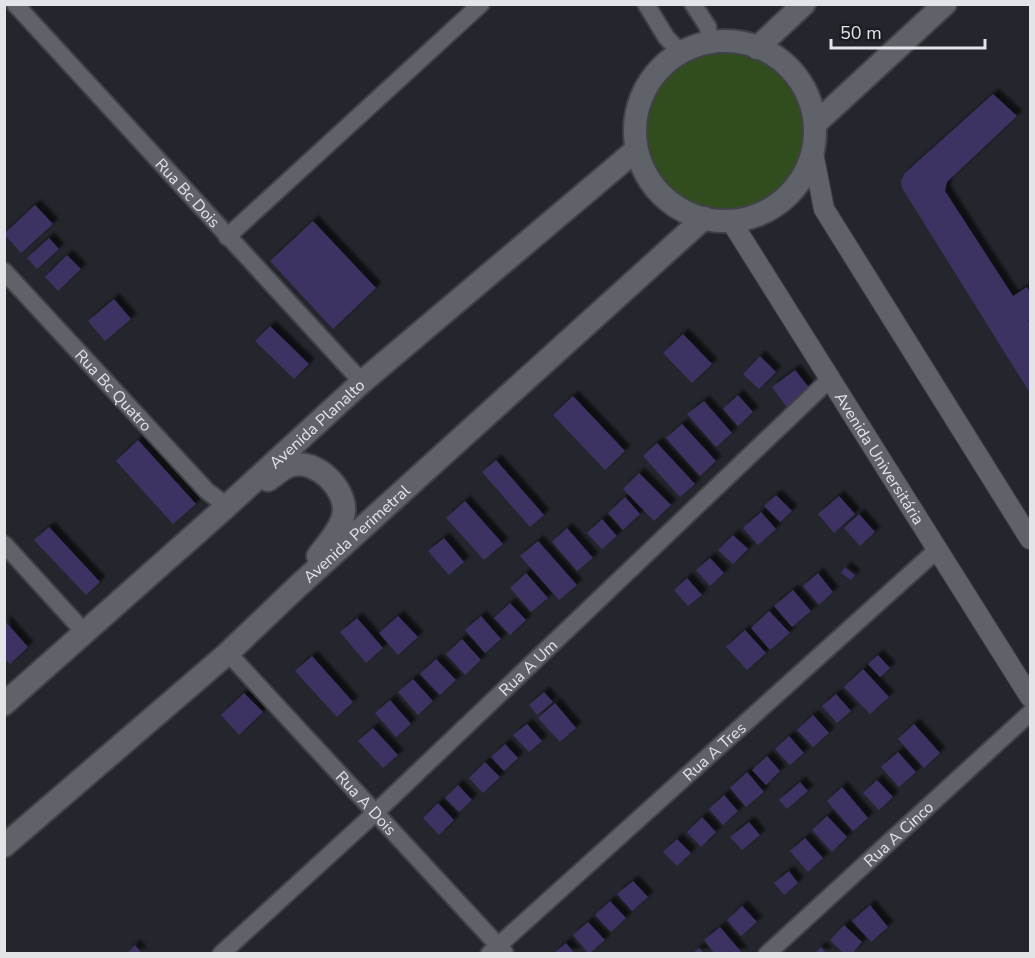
<svg xmlns="http://www.w3.org/2000/svg" width="1035" height="958" font-family="'Nunito Sans',sans-serif">
<style>
.green{fill:#324d1d}
.building{fill:#3e3262;filter:url(#shadow)}
.lines{fill:none;stroke-linecap:round;stroke-linejoin:round}
.minor-casing{stroke:#404247;stroke-width:20}
.tertiary-casing{stroke:#404247;stroke-width:22}
.secondary-casing{stroke:#404247;stroke-width:26}
.minor{stroke:#5f6269;stroke-width:16}
.tertiary{stroke:#5f6269;stroke-width:20}
.secondary{stroke:#5f6269;stroke-width:22}
.labels{text-anchor:middle;stroke-width:4.5;stroke-linejoin:round;paint-order:stroke}
.street-label{font-size:16px;fill:#e2e4e8;stroke:#1a1c22}
</style>
<defs>
<filter id="shadow"><feDropShadow dx="5.5" dy="-5.5" stdDeviation="1.5" flood-color="#0009"/></filter>
</defs>
<rect width="100%" height="100%" fill="#23262c"/>
<!-- green -->
<path class="green" d="M646 131a79 79 0 1 1 158 0a79 79 0 1 1-158 0Z"/>
<!-- building -->
<path class="building" d="M993,94L1017,116L947,182L945,191L1013,296L1027,287L1030,292V318L1028,320L1030,324V393L902,188L901,181L905,173Z
M35,205L53,224L21,253L4,234Z
M313,221L376,288L333,329L270,261Z
M49,238L59,249L37,269L27,258Z
M67,255L81,269L58,291L45,277Z
M114,299L131,319L105,341L88,321Z
M270,326L309,364L294,379L255,341Z
M683,334L712,364L692,383L663,353Z
M760,356L776,372L759,389L743,374Z
M795,370L811,390L788,409L772,387Z
M738,395L753,412L738,426L723,409Z
M573,396L625,451L605,470L553,415Z
M704,401L732,433L716,447L687,414Z
M682,424L716,461L700,476L666,438Z
M138,440L196,504L173,524L116,461Z
M657,443L695,484L680,497L643,456Z
M496,460L544,515L530,527L482,472Z
M639,473L671,505L654,521L623,489Z
M776,495L792,511L780,522L764,506Z
M839,496L855,514L834,533L818,514Z
M625,497L640,514L623,530L608,513Z
M465,501L503,544L484,560L446,518Z
M761,512L776,529L758,545L743,528Z
M859,514L875,532L860,546L844,528Z
M602,519L617,536L602,549L587,533Z
M49,527L100,582L86,595L34,540Z
M567,528L593,558L577,571L552,542Z
M733,535L748,549L733,564L718,550Z
M444,538L464,562L449,575L428,551Z
M538,541L577,585L559,600L520,556Z
M710,558L724,573L710,586L696,570Z
M845,567L855,575L851,580L841,573Z
M526,573L548,598L531,612L510,588Z
M818,573L833,592L819,605L803,586Z
M687,578L702,595L688,606L674,590Z
M793,590L811,611L792,627L774,606Z
M510,603L526,620L510,635L494,618Z
M769,611L790,633L770,650L751,628Z
M398,616L418,637L398,655L379,633Z
M481,616L501,639L485,653L465,630Z
M357,618L383,648L366,663L340,632Z
M4,620L28,647L10,664L4,658Z
M745,630L766,653L747,670L726,647Z
M462,639L481,660L465,675L446,654Z
M878,655L890,668L880,677L868,664Z
M312,656L353,702L337,717L295,671Z
M436,659L456,680L440,695L420,674Z
M863,669L889,697L870,714L844,687Z
M413,679L433,701L418,715L398,692Z
M544,692L553,702L537,715L529,705Z
M244,693L263,712L239,735L221,715Z
M836,694L851,711L837,723L822,706Z
M390,700L411,724L396,737L375,713Z
M555,703L576,728L560,742L538,718Z
M813,715L829,733L813,747L797,730Z
M527,724L542,741L529,752L513,735Z
M914,724L940,753L924,768L898,739Z
M373,728L398,755L383,768L358,741Z
M789,736L804,753L790,765L775,749Z
M505,744L518,758L504,771L491,757Z
M898,752L916,772L899,787L881,767Z
M767,756L780,771L766,785L752,770Z
M485,762L500,777L483,793L469,778Z
M747,772L764,792L746,807L730,788Z
M877,780L893,797L879,810L863,793Z
M800,782L808,791L787,809L779,800Z
M458,785L472,800L459,812L445,798Z
M842,787L868,818L853,831L827,801Z
M724,795L738,811L723,825L709,809Z
M438,803L454,820L439,835L423,818Z
M827,816L847,837L832,852L812,830Z
M702,817L716,832L701,847L687,832Z
M749,822L760,835L742,850L730,837Z
M805,838L823,858L808,872L790,851Z
M677,839L691,853L677,866L663,852Z
M789,871L798,883L784,895L774,883Z
M633,881L648,897L632,911L617,894Z
M610,901L626,918L611,932L595,915Z
M870,905L888,927L871,942L852,921Z
M742,906L757,922L741,936L727,920Z
M588,922L605,940L589,954L573,935Z
M844,925L862,942L852,954H844L830,940Z
M720,927L743,954H715L704,940Z
M566,943L575,954H553Z
M135,945L142,954H126Z
M821,947L827,954H814Z
M699,948L704,954H692Z"/>
<g class="lines">
<defs>
<g id="minor">
<path id="s1" d="M15,4L362,382"/>
<path d="M646,4L666,37L680,52"/>
<path d="M693,4L708,27L709,41"/>
<path d="M227,237L481,4"/>
<path id="s2" d="M4,271L207,491L227,506"/>
<path d="M4,544L85,633"/>
<path id="s3" d="M228,653L505,953"/>
<path id="s4" d="M221,954L375,813L831,378"/>
<path id="s5" d="M489,954L938,549"/>
<path id="s6" d="M767,954L1030,713"/>
</g>
<g id="tertiary">
<path d="M813,153L824,209L1030,539"/>
<path id="s7" d="M731,221L1030,697"/>
</g>
<g id="secondary">
<circle cx="725" cy="131" r="90"/>
<path d="M757,48L804,4"/>
<path d="M815,124L945,4"/>
<path d="M268,480C275,475 284,467 292,465C316,459 346,488 344,512C342,528 327,544 318,556"/>
<path id="s8" d="M4,704L227,506L362,382L636,150"/>
<path id="s9" d="M4,846L228,653L297,587L704,218"/>
</g>
</defs>
<!-- minor casing -->
<use href="#minor" class="minor-casing"/>
<!-- tertiary casing -->
<use href="#tertiary" class="tertiary-casing"/>
<!-- secondary casing -->
<use href="#secondary" class="secondary-casing"/>
<!-- minor -->
<use href="#minor" class="minor"/>
<!-- tertiary -->
<use href="#tertiary" class="tertiary"/>
<!-- secondary -->
<use href="#secondary" class="secondary"/>
</g>
<g class="labels">
<!-- street labels -->
<g class="street-label">
<text dy="6" stroke="none"><textPath href="#s1" startOffset="256">Rua Bc Dois</textPath></text>
<text dy="6" stroke="none"><textPath href="#s2" startOffset="162">Rua Bc Quatro</textPath></text>
<text dy="6" stroke="none"><textPath href="#s8" startOffset="420">Avenida Planalto</textPath></text>
<text dy="6" stroke="none"><textPath href="#s7" startOffset="280">Avenida Universitária</textPath></text>
<text dy="6" stroke="none"><textPath href="#s9" startOffset="471">Avenida Perimetral</textPath></text>
<text dy="6" stroke="none"><textPath href="#s4" startOffset="420">Rua A Um</textPath></text>
<text dy="6" stroke="none"><textPath href="#s5" startOffset="303">Rua A Tres</textPath></text>
<text dy="6" stroke="none"><textPath href="#s3" startOffset="204">Rua A Dois</textPath></text>
<text dy="6" stroke="none"><textPath href="#s6" startOffset="178">Rua A Cinco</textPath></text>
</g>
</g>
<!-- border -->
<rect width="1035" height="958" fill="none" stroke="#e2e4e8" stroke-width="12"/>
<!-- scale -->
<path d="M831 39v9h154v-9" fill="none" stroke="#e2e4e8" stroke-width="3"/>
<text x="840" y="39" font-size="18" fill="#e2e4e8" stroke="#1a1c22" stroke-width="4.5" paint-order="stroke">50 m</text>
</svg>
